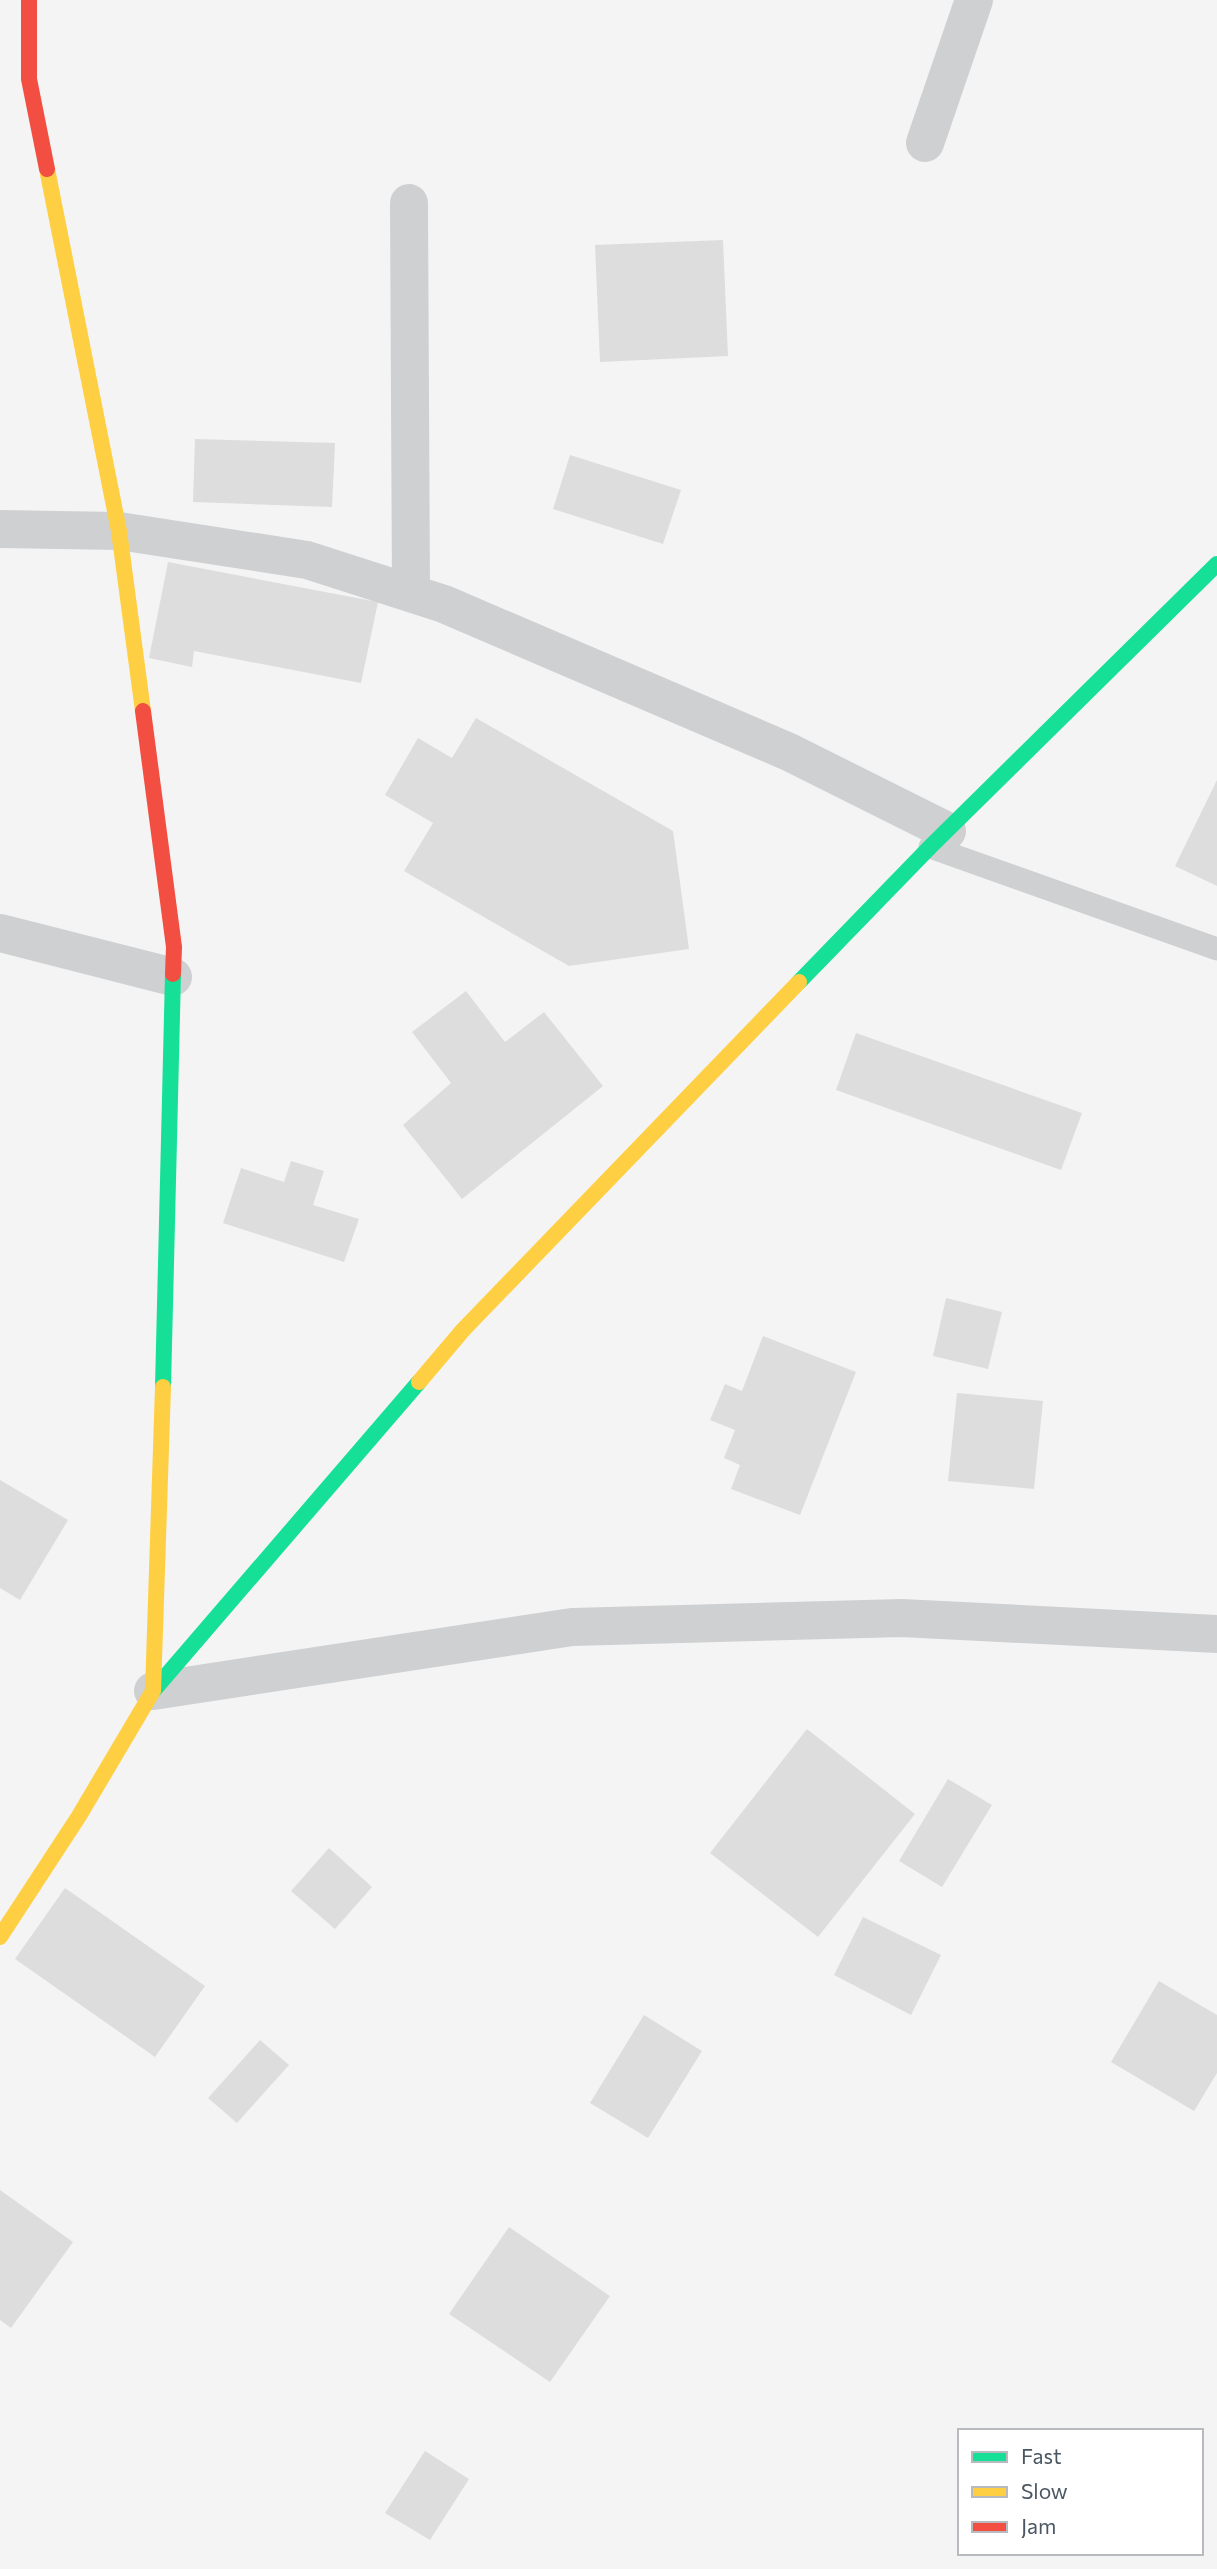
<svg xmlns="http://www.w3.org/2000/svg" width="1217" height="2569" font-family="Commissioner,sans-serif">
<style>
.building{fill:#ddddde}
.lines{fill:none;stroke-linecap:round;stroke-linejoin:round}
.lane{stroke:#ced0d2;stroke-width:23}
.street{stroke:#ced0d2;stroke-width:38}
.fast{stroke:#16e098;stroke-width:16}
.slow{stroke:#ffcf43;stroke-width:16}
.jam{stroke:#f24e42;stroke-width:16}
</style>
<rect width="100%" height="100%" fill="#f4f4f4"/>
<!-- building -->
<path class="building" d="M723,240L728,356L600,362L595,245Z
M195,439L335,443L332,507L193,502Z
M570,455L681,490L663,544L553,509Z
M168,562L378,602L361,683L194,651L192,667L149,658Z
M476,718L673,831L689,949L569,966L404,871L433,823L385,795L418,738L452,758Z
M1217,780V886L1175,866Z
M466,991L505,1042L544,1012L603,1086L462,1199L403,1125L451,1083L412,1032Z
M856,1033L1082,1113L1061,1170L836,1090Z
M291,1161L324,1171L313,1205L359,1219L344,1262L223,1223L241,1168L284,1182Z
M946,1298L1002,1312L988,1369L933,1356Z
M763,1336L856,1372L800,1515L731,1489L740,1465L724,1458L735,1430L710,1420L725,1384L742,1391Z
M957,1393L1043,1401L1034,1489L948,1481Z
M0,1480L68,1520L20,1600L0,1588Z
M807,1729L915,1814L818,1937L710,1853Z
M948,1779L992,1805L942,1887L899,1861Z
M329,1848L372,1887L335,1929L291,1891Z
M65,1888L205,1986L155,2057L15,1959Z
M863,1917L941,1955L911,2015L834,1975Z
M1159,1981L1217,2015V2073L1194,2111L1111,2062Z
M644,2015L702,2051L648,2138L590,2103Z
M260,2040L289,2065L237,2123L208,2098Z
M0,2190L73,2242L11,2328L0,2320Z
M509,2227L610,2296L550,2382L449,2314Z
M425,2451L469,2479L430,2540L385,2513Z"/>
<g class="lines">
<!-- lane -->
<path class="lane" d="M930,847L1217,949"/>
<!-- street -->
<path class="street" d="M925,143L974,0
M409,203L411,593
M0,529L119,531L307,560L444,604L789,752L947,831
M0,933L173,977
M153,1691L572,1627L902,1618L1217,1634"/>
<!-- fast -->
<path class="fast" d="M799,982L930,847L1217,564
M163,1387L173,974
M153,1691L419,1382"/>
<!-- slow -->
<path class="slow" d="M47,169L119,531L143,711
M419,1382L463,1330L799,982
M0,1937L79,1816L153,1691L163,1387"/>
<!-- jam -->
<path class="jam" d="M29,0V79L47,169
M143,711L174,947L173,974"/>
</g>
<!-- legend -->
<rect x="958" y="2429" width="245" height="126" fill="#ffffff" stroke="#b7bbc0" stroke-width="2"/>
<rect x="972" y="2452" width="35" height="10" fill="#16e098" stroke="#b7bbc0" stroke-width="2"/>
<text x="1021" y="2464" font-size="21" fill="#4a5661">Fast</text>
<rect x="972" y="2487" width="35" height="10" fill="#ffcf43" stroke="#b7bbc0" stroke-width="2"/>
<text x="1021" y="2499" font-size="21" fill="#4a5661">Slow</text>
<rect x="972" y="2522" width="35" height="10" fill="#f24e42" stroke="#b7bbc0" stroke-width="2"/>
<text x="1021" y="2534" font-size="21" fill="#4a5661">Jam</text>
</svg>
